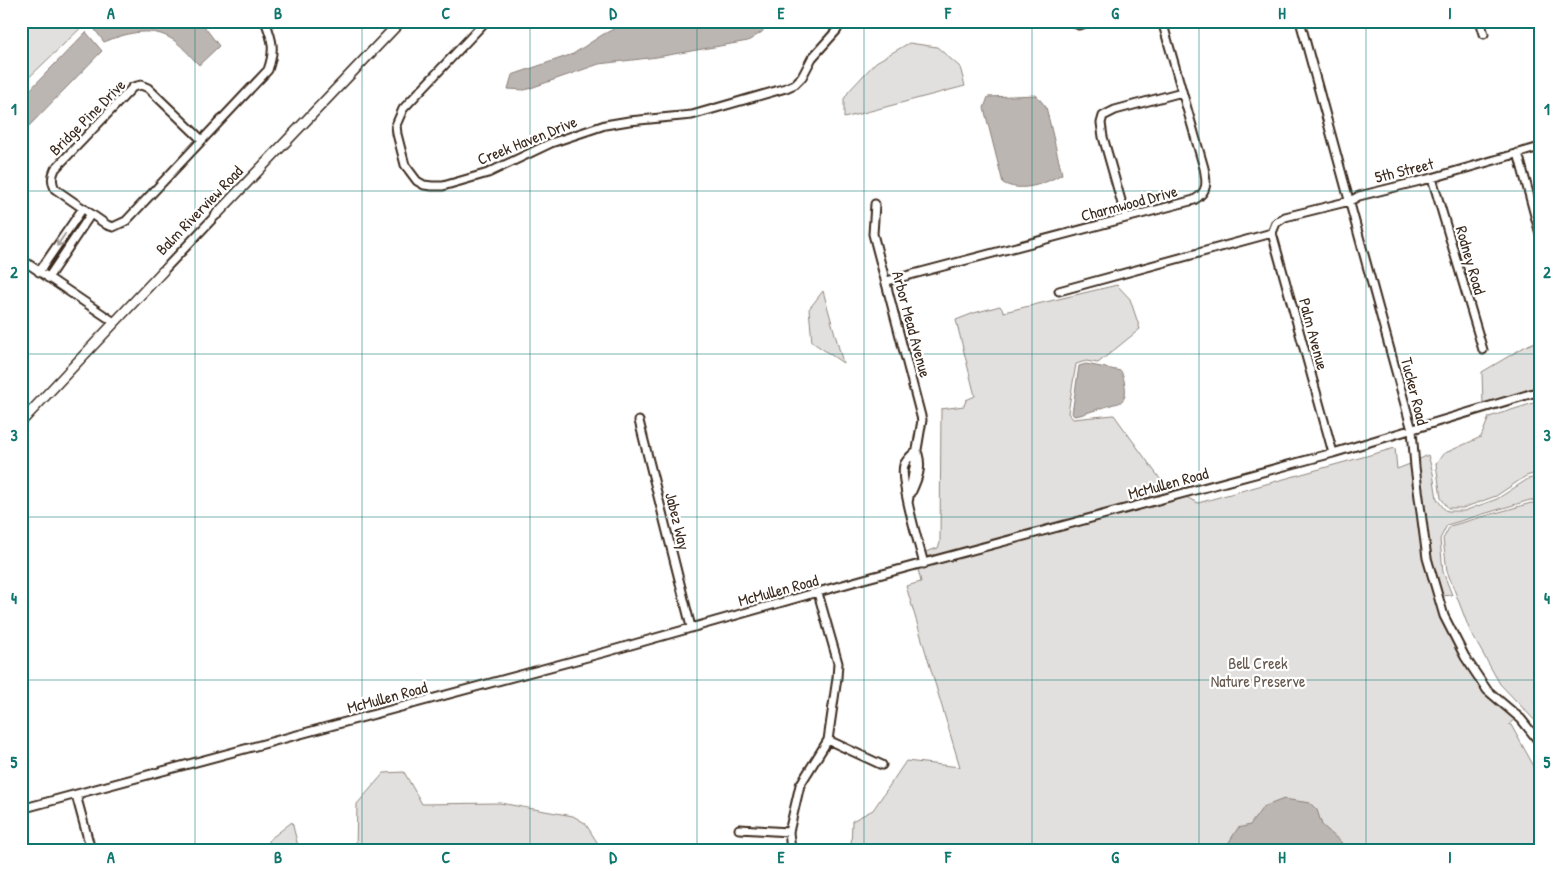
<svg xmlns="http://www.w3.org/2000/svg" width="1561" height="871" font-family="'Patrick Hand',sans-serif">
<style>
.green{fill:#e2e0de;stroke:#8e857e}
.water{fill:#bcb6b3;stroke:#887e77}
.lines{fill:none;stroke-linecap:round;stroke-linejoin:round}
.minor-casing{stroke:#3b2a1e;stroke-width:11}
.major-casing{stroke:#3b2a1e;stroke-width:12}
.minor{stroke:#fff;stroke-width:7}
.major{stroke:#fff;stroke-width:9}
.oneway{stroke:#a79f9a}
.grid{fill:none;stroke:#0f766e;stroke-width:1;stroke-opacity:0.55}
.labels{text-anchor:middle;stroke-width:4.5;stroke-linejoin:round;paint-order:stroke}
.street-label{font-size:16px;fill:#3b2a1e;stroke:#fff}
.park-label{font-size:16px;fill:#65584e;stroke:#fff}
.neatline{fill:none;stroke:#0f766e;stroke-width:2}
.grid-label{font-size:16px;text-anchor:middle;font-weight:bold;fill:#0f766e}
</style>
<rect width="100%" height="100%" fill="#fff"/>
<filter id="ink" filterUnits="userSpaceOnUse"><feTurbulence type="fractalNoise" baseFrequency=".02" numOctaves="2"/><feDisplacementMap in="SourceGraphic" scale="10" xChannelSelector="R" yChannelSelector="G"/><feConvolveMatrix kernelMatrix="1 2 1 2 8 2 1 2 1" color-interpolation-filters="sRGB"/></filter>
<g filter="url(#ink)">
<!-- green -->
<path class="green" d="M21,21H88L21,85Z
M909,43L937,47L960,67L965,86L844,118V99L849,91L876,62Z
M1117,285L1130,299L1140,329L1098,363L1086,361L1076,364L1068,413L1073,419L1114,415L1163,483L1177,491L927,559L925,552L938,548L940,543L941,409L964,406L966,400L975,396L956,320L974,313L1000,306L1004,312Z
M823,291L843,363L812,342L809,309Z
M1540,340V388L1483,405L1482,372L1526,346Z
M1540,401V472L1526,476L1496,496L1463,508H1448L1441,498L1436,464L1443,454L1481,437L1489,417Z
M1395,448L1397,469L1410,464L1423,558L1440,617L1461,659L1484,692L1515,719L1509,724L1511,725L1540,777V850H851L852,821L873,810L906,761L960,767L906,586L921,582L918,569L1186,497L1198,503Z
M1428,455L1433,473L1437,499L1445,510L1448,511H1464L1497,499L1528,479L1540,476V501L1530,500L1447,525L1440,539L1443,572L1452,595L1443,596L1431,557L1418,460Z
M1531,503L1540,504V726L1500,684L1470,631L1447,571L1443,539L1450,526Z
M404,772L422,804L500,803L573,816L585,823L602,850H356L357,804L384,773Z
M292,822L299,850H266L270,839Z"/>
<!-- water -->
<path class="water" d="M100,21H200L219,46L199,65C190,56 181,44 170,38C149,26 124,34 104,42L93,27Z
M629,21H769L762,32L748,41L657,57L599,64L525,90L508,89L512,75L573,54L602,35Z
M86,32L102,51L25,130L21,126V99Z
M1036,95L1046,107L1062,174C1045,184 1021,193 1003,183L984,108L988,97Z
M1086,364L1121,371C1125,381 1131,403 1114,404L1080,415L1074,416L1072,413L1079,366Z
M1284,799L1310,803L1317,810L1322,825L1342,843L1345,850H1224L1238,828L1250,825L1263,807Z"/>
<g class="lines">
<defs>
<path id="minor" d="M486,21L403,109L396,125L397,134L405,165L417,181L424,185L432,186H443L488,173L551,143L605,125L629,121L692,115L786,88L795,84L802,77L812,58L837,30L840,21
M1071,21L1079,25L1096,21
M1300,21L1412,430L1415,467L1427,558L1444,616L1465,657L1487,690L1521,719L1540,743
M1480,21L1484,34
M202,140L148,88L141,85L133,87L55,169C52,176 51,181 55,189L107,225L113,227L126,221L268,70C275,50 273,41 265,21
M1518,153L1540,234
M1432,178L1483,350
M875,204L873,234L922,420L908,503
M1126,218L1103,137L1101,123L1103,116L1115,110L1182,92
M21,259L114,322
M163,271L217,214
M39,272L83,208
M48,278L91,214
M887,281L1194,200C1208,192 1207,183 1204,168L1162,21
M1059,291L1272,233
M639,421L691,627
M917,450C912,455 907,458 904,465C899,480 919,545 924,564
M1333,453L1272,233L1276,223L1285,217L1350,201L1359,196L1432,178L1540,147
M912,491C918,478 922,468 918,454
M828,740L882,765
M76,795L91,850
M21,809L606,652L864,579L1333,453L1540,391
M739,829L789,832
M791,850L789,832L800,785L828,740L837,678L838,663L818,593"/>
<path id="major" d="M217,214L401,21
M21,422L163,271"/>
</defs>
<!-- minor casing -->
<use href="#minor" class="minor-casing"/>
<!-- major casing -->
<use href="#major" class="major-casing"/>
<!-- minor -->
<use href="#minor" class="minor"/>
<!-- major -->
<use href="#major" class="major"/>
</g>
<!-- one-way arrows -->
<defs><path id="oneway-shaft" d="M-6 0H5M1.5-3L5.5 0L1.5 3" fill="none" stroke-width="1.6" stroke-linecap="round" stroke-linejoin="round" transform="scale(1.25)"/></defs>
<use class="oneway" href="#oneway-shaft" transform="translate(61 240) rotate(124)"/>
</g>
<!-- grid -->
<path class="grid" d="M195,21V850M362,21V850M530,21V850M697,21V850M864,21V850M1032,21V850M1199,21V850M1366,21V850M21,191H1540M21,354H1540M21,517H1540M21,680H1540"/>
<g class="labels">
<!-- street labels -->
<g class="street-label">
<text transform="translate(87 117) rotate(-45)" y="6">Bridge Pine Drive</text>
<text transform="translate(527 140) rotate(-22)" y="6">Creek Haven Drive</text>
<text transform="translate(1404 170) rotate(-14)" y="6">5th Street</text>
<text transform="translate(1129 203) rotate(-15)" y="6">Charmwood Drive</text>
<text transform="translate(199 210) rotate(-46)" y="6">Balm Riverview Road</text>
<text transform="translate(1471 260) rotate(74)" y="6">Rodney Road</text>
<text transform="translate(912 324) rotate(75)" y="6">Arbor Mead Avenue</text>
<text transform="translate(1314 334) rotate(75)" y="6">Palm Avenue</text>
<text transform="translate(1415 391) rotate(76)" y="6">Tucker Road</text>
<text transform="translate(1168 483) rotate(-15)" y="6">McMullen Road</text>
<text transform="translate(678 521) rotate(76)" y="6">Jabez Way</text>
<text transform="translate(778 590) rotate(-15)" y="6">McMullen Road</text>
<text transform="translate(387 697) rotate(-15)" y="6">McMullen Road</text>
</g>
<!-- park labels -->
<g class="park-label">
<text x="1258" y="669">Bell Creek<tspan x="1258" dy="18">Nature Preserve</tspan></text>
</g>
</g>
<!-- margin -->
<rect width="1561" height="871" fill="none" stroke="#fff" stroke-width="55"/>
<rect x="28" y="28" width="1506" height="816" class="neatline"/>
<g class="grid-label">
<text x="111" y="19">A</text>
<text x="278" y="19">B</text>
<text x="446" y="19">C</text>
<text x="613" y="19">D</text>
<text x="781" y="19">E</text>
<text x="948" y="19">F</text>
<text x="1115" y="19">G</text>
<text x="1282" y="19">H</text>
<text x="1450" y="19">I</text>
<text x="14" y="115">1</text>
<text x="1547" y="115">1</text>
<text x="14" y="278">2</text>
<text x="1547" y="278">2</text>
<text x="14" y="441">3</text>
<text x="1547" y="441">3</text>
<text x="14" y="604">4</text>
<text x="1547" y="604">4</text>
<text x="14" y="768">5</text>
<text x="1547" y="768">5</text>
<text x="111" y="863">A</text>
<text x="278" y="863">B</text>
<text x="446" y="863">C</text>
<text x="613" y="863">D</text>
<text x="781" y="863">E</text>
<text x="948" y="863">F</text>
<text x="1115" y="863">G</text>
<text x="1282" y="863">H</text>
<text x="1450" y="863">I</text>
</g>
</svg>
